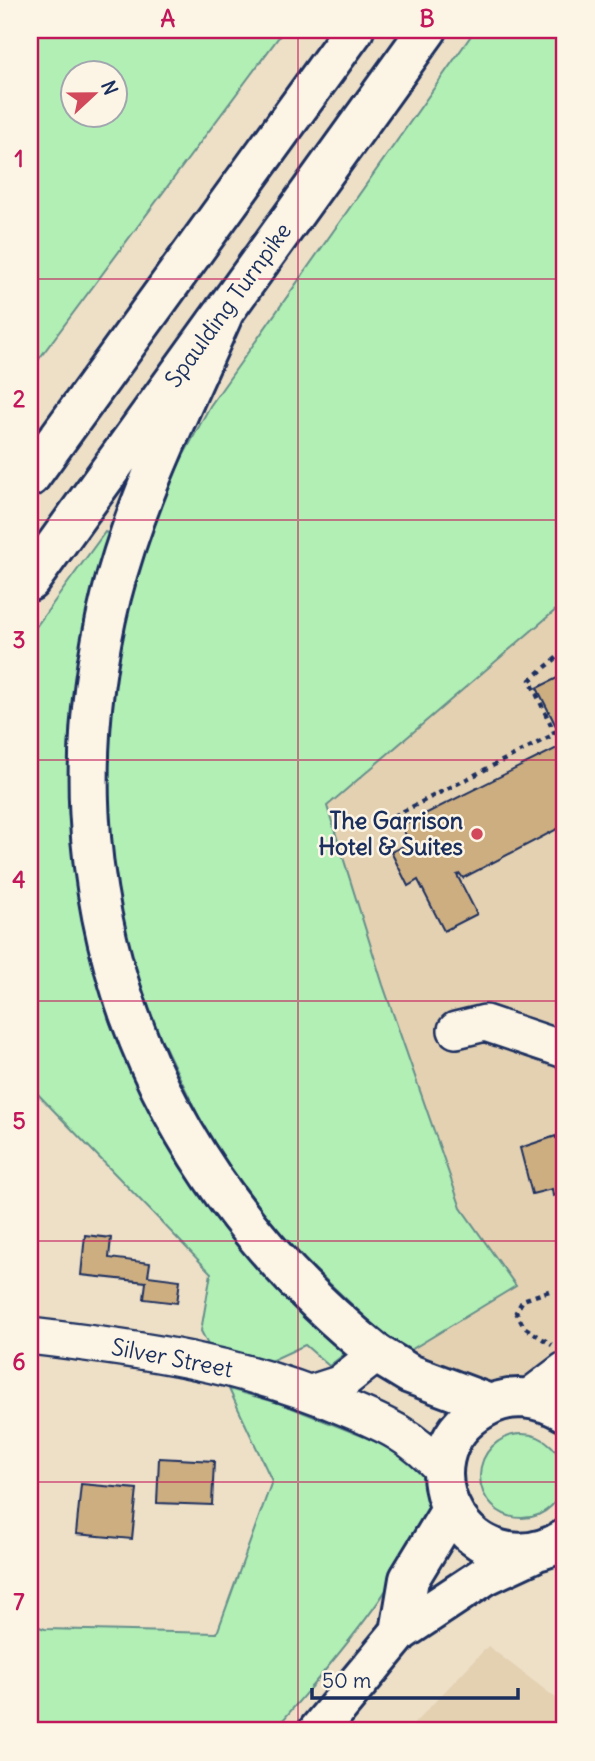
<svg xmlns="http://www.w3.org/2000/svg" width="595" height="1761" font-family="Delius,sans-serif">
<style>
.built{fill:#e4d1b2}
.green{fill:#b1efb5;stroke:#668f8a;stroke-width:2;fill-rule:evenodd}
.building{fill:#cdae81;stroke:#1b2f5e;stroke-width:2}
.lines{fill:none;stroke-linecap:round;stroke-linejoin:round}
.minor-casing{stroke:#1b2f5e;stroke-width:40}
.major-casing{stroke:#1b2f5e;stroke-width:44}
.highway-casing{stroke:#1b2f5e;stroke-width:44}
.path{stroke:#1b2f5e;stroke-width:4.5;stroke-dasharray:5 5;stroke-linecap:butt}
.minor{stroke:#fcf5e5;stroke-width:35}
.major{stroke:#fcf5e5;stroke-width:38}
.highway{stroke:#fcf5e5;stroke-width:38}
.grid{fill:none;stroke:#c2185b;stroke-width:2;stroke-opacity:0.55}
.poi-dot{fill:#d1495b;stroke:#fcf5e5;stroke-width:2.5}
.labels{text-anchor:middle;stroke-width:5;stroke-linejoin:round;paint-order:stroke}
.street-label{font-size:23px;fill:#1b2f5e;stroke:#fcf5e5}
.poi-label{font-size:23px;font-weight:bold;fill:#1b2f5e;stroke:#fcf5e5;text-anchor:end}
.neatline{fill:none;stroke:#c2185b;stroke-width:2.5}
.grid-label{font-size:23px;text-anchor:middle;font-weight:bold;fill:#c2185b}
</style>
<rect width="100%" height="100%" fill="#eee0c7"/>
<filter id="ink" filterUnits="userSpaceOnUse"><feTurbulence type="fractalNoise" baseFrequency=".0143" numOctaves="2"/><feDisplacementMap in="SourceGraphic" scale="14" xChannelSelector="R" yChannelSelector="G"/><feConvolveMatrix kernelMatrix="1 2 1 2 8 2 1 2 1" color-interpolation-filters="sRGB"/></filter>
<g filter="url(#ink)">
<!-- built -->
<path class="built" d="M565,602V1398L480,1385L404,1354L516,1286L461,1208L383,985L327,806Z
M488,1646L565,1705V1731H407Z"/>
<!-- green -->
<path class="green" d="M30,30H284L30,371V175L36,170L30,164ZM74,74H116V116H74Z
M475,30H565V602L327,806L383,985L461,1208L516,1286L404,1354L286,1242L210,1140L139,993L110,865L104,812L113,651L160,499L210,406Z
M105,532L115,537L100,585L108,995L347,1352L329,1366L305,1345L264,1364L210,1349L201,1331L211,1273L30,1086V635Z
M229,1389L282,1404L397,1450L414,1451L433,1492C406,1585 334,1658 274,1731H30V1624L45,1629L217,1633L272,1481Z
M480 1476a42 42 0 1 1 84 0a42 42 0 1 1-84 0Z"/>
<!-- building -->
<path class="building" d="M565,674V744L537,688Z
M565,744V825L463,878L460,874L457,875L477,914L444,931L418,880L408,886L391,852L410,843L401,826Z
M556,1136V1138L565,1136V1193L553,1196L552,1189L532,1194L520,1148Z
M85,1235L111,1238L109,1258L150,1263L148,1276L180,1280L177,1303L144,1299L146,1282L81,1275Z
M159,1458L214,1461L212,1505L157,1503Z
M81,1484L137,1489L132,1539L76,1534Z"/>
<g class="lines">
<defs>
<path id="minor" d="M456,1030L485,1023L565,1050
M30,1336C141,1349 242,1363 346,1408C387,1425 412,1436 443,1470
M311,1393L339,1384L377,1354
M528,1398L565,1370"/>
<path id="major" d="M377,1354L410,1374L490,1404
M565,1412C540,1397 510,1392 484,1408C392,1461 471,1596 565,1539
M400,1632L409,1579L451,1510
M318,1731L400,1632L486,1575L533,1553"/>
<path id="highway" d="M225,310C184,404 136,497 111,597C39,890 144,1168 377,1354
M30,477L354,30
M30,581L427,30"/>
</defs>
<!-- minor casing -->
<use href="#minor" class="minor-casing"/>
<!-- major casing -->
<use href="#major" class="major-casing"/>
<!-- highway casing -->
<use href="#highway" class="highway-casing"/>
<!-- path -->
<path class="path" d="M394,816L555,734L530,680L565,651
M562,1193L564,1201
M549,1291L523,1300L516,1312L524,1327L552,1345"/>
<!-- minor -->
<use href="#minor" class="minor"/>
<!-- major -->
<use href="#major" class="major"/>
<!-- highway -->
<use href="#highway" class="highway"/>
</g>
</g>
<!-- grid -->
<path class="grid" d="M298,30V1731M30,279H565M30,520H565M30,760H565M30,1001H565M30,1241H565M30,1482H565"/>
<!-- markers -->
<circle class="poi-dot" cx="477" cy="834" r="7"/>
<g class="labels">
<!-- street labels -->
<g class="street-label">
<text transform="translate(228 305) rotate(-54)" y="8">Spaulding Turnpike</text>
<text transform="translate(172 1358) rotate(11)" y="8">Silver Street</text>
</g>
<!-- poi labels -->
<g class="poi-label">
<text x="463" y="829">The Garrison<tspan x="463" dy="26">Hotel &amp; Suites</tspan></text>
</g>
</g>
<!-- margin -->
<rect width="595" height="1761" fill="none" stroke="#fcf5e5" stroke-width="77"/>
<!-- north arrow -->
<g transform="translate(94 94) rotate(68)"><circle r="33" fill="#fcf5e5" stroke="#a2a6af" stroke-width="2"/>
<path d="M0-5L12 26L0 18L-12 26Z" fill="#d1495b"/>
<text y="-10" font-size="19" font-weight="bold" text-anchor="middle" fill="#1b2f5e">N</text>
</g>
<!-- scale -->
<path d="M312 1688v10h206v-10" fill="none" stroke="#1b2f5e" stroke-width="3.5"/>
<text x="322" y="1688" font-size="21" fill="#1b2f5e" stroke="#fcf5e5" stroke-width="5" paint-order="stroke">50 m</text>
<rect x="38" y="38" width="518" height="1684" class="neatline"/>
<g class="grid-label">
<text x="168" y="27">A</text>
<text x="427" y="27">B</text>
<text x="19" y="167">1</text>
<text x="19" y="407">2</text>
<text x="19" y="648">3</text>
<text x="19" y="888">4</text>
<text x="19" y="1129">5</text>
<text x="19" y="1370">6</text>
<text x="19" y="1610">7</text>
</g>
</svg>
